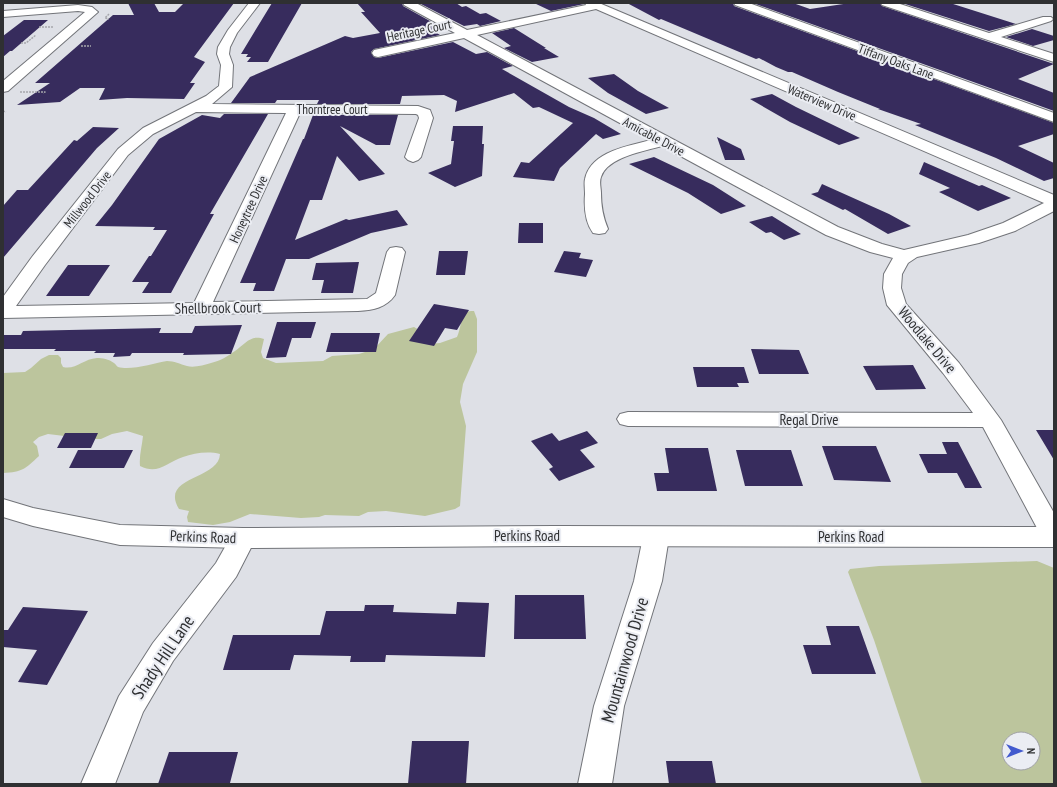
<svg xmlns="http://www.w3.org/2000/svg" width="1057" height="787" font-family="'PT Sans Narrow',sans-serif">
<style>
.green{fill:#bcc59d;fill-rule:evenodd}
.building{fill:#372c5d}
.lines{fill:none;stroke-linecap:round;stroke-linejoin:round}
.minor-casing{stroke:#727479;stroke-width:2}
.major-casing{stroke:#727479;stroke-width:2}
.path{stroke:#a6a7ac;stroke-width:1.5;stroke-dasharray:2 1;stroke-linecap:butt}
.minor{fill:#fff;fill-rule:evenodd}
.major{fill:#fff;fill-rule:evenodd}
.labels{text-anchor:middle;stroke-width:4;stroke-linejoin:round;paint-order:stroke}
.far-street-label{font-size:13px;fill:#2f3032;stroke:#ebedf3}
.street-label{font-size:15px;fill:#2f3032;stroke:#ebedf3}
.near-street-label{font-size:18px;fill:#2f3032;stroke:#ebedf3}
</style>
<rect width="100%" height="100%" fill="#dee0e6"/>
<!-- green -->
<path class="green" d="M471,311H474L477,319V352L463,384L460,402L466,426L460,506L455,509L425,516L386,511L368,512L359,516L325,515L319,517L301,518L250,514L230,522L213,525L188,522L187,517L189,511L179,509C159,476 219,480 220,454C208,451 194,453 183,457C166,463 158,475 140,466C139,456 142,446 143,436L127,431L112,434L101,439H89L48,434L39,437L33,442L37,446L39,456C25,469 23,472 3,473V373L25,372L31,368L41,359L49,355H58L61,358V363L63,367C76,370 83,359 97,358C102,358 109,359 114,363C116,364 116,366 118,367C131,371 154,363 167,361C174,361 180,364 187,366C194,368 204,365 211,363C220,361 228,356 235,351C245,344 251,334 264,339L261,352L263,358L276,363L323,361L332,356L359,354L374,349L388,334L414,327L421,331L429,344L440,343L457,337C461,328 460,321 465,312Z
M1037,561L1054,568V784H922L874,640L848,572L850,569L879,566ZM1009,739H1033V763H1009Z"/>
<!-- building -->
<path class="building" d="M128,3H154L159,12H175L183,4L234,3L194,57L205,62L190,83H195L184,99L127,98L99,100L105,88H80L60,102L17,105L50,83H35L113,15H134Z
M272,3H302L268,62H247L251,57H246L248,54H241Z
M357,3H402L403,6L446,30L435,32L440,35L374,49L371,52L374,57L378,58L453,42L476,54L487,52L513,66L502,69L569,107L594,118L621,134L603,139L596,134L560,168L554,181L513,177L521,162L529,163L573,123L539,107L533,108L514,93L455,112L457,101L444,95L402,96L400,104H317L319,100H277L275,103H231L250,77L345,36L353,38L380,33L361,12H365Z
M419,3H456L462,7L466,6L480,14L486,13L501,21L480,26L477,24L464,26Z
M534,3H584V4L551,11Z
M627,3H733L734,6L1054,123V134L1018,146L1054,163V178L1044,181L996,158L915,125L921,124L878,109H880L838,92L792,72H788L776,67L759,58L756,59L661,19L659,20Z
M753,3H793L810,9L850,3H880L882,6L1054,64L1018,79L1054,93V111Z
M902,3H950L1016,24L989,31Z
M24,20H48L12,51H10L3,57V36Z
M514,28L546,48H544L559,57L532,62L504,48L511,46L492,33Z
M1032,29L1054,36V40L1033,46L1006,37Z
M614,74L638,91L669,108L646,114L608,93L588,78Z
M772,94L796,107L860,138L839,145L790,122L750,99Z
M224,114H268L210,214H214L171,293H142L149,282H132L149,256H151L167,230H153L155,227L95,226L112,205L159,139L202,115L220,118Z
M313,115H398L390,145H376L340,126L385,174L359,181L337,156L322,200H310L295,240L346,219L349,220L397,210L408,225L371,233L309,259H286L274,291H253L256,283H240L303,139H304Z
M453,126H483L482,144H484L482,176L455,187L428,173L451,164L454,141H451Z
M93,127L119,128L97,148L3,258V206L17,190H28L74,140L77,141Z
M717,137L741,149L745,160H725Z
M654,157L713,185L746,206L721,214L688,193L629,164Z
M924,162L979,186L982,185L1011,198L978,211L939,192L950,188L919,174Z
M822,184L889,214L911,226L888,234L845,209L843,210L811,194L818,192Z
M772,216L801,234L784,240L771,232L766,233L749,222Z
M519,223H543V243H518Z
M439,251H468L465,275H436Z
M564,251L581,253L579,258L593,260L586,277L554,272Z
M359,262L353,293H321L324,280H312L316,263Z
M68,265H110L89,296H46Z
M434,304L469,310L457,330L445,328L434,346L409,341Z
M277,322H316L311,338H292L286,357L266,358Z
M242,325L231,354L183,355L184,353H132L130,356L113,357L115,353H94L96,351H54L56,349H3V335H21L23,331L161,328L159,333H192L195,326Z
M331,333H380L376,352H326Z
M751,349L799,350L809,374H759Z
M913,365L926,389L876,390L863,366Z
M693,367H744L749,383H737L739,387H697Z
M1036,430H1054V460Z
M587,431L598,443L580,450L595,467L559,481L549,469L553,467L531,441L552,433L559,441Z
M65,433H98L91,448H57Z
M942,442H958L982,488H965L957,473H928L919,454H947Z
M822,446H876L891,482L834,480Z
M665,448H708L717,491H657L654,473H669Z
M78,450H133L124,468H69Z
M736,450H791L803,486H745Z
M515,595H584L586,639H514Z
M457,602L489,603L485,657L386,655L385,662H350L351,656L294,655L290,670H223L233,635H320L326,611H364L365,605H394L393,612L456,614Z
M23,607L88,611L47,685L18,682L37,650L3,647V630H8Z
M826,626H859L876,674H812L803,645H831Z
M412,741H469L466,784H408Z
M169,752H238L230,783L158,784Z
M666,761H712L716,784H669Z"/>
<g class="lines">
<defs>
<path id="minor" d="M249,3H260L237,33L230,47L229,54L233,65L232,87L212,104L418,106L430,110L433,118L421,157L418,160L413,162L408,160L405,157L419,118L418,115L416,114L300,113L213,302L367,299L376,293L387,252L390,248L396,247L402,248L405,252L395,295C386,308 373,310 358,311L3,318V297L32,257L118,149L143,128L206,96L219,86L221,65L217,54L218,47L228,30ZM196,112L286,113L194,303L16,306L45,265L128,155L153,134Z
M403,3H416L467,30L586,5L585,3H599L1054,195V211L1015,231L979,243L917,257L908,263L902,274L901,288L906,304L959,363L1001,420L1054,513V546L1045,543L983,427L628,426L620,424L617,419L620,414L628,412L973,413L943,373L887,305L883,288L884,274L893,258L870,252L826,235L662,146C645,151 607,157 601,177C599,182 601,188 601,193C601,206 603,217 608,229L605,233L599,234L593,233C585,222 584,207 585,194C585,189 584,183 585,179C591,151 629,146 651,140L464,38L378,57L374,56L372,53L374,50L455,33L404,5ZM596,9L1044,203L1003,223L968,235L904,250L882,244L838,227L477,35Z
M734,3H749L1054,113V122L735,5Z
M881,3H897L989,33L1043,17H1051L1053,19L1051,21L1001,37L1054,54V62L882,5Z
M78,5L92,7L98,12L8,91L3,92V81L85,12L78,11L3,17V11Z
M656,527L665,530L669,537L662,581L624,706L612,784H578L594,706L634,581L643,537L647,530Z
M243,528L252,531L256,538L236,577L173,661L143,712L115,784H81L119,696L153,643L216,563L234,531Z"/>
<path id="major" d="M3,499L33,508L120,525L243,528L556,526L1054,527V547L556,546L243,548L120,545L33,526L3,517Z"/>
</defs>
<!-- minor casing -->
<use href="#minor" class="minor-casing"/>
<!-- major casing -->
<use href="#major" class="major-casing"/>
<!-- path -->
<path class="path" d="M109,14L105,18L109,19
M39,27H53
M21,43H26L36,35
M81,46H91
M20,92H45L43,93
M3,111L6,112"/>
<!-- minor -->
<use href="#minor" class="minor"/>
<!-- major -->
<use href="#major" class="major"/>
</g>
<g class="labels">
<!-- far-street labels -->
<g class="far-street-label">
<text transform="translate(419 30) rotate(-12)" y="5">Heritage Court</text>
<text transform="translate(896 61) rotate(20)" y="5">Tiffany Oaks Lane</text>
<text transform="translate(822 102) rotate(23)" y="5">Waterview Drive</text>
<text x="332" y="114">Thorntree Court</text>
<text transform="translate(654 136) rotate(28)" y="5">Amicable Drive</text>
<text transform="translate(87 199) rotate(-52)" y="5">Millwood Drive</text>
<text transform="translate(248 209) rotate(-65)" y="5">Honeytree Drive</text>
</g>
<!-- street labels -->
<g class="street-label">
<text transform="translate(218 308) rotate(-1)" y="5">Shellbrook Court</text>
<text transform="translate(927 340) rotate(50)" y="5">Woodlake Drive</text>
<text x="809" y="425">Regal Drive</text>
<text x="527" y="541">Perkins Road</text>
<text transform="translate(203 537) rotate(2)" y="5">Perkins Road</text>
<text x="851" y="542">Perkins Road</text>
</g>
<!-- near-street labels -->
<g class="near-street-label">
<text transform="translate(163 657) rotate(-56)" y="6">Shady Hill Lane</text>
<text transform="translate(625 660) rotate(-74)" y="6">Mountainwood Drive</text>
</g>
</g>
<!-- border -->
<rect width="1057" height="787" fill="none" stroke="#2f3032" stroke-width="8"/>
<!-- north arrow -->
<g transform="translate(1021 751) rotate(90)"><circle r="19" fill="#ebedf3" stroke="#a0a1a6"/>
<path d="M0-3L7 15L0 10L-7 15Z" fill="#425ace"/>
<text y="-6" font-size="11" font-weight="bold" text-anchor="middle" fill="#2f3032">N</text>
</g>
</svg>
